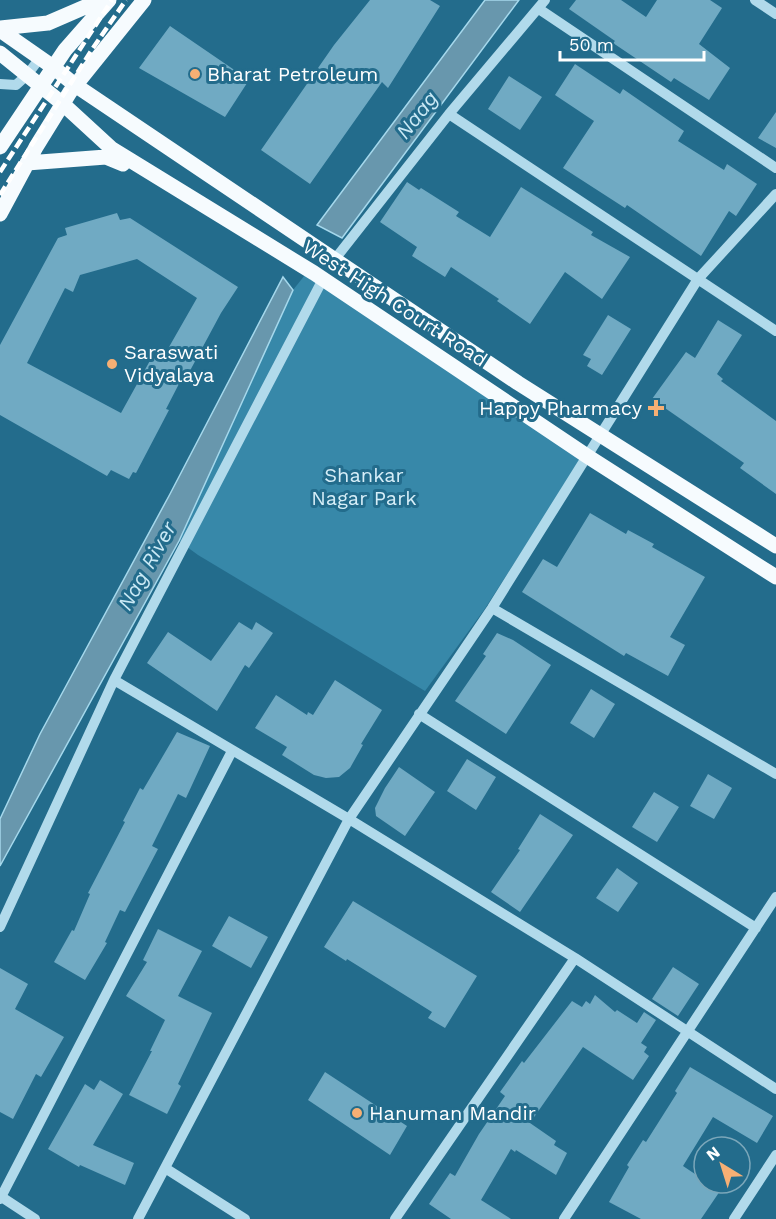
<svg xmlns="http://www.w3.org/2000/svg" width="776" height="1219" font-family="'Work Sans',sans-serif">
<style>
.green{fill:#3788a9}
.water{fill:#6897ad;stroke:#a5d8ec;stroke-width:1.5}
.building{fill:#70aac3;fill-rule:evenodd}
.lines{fill:none;stroke-linecap:round;stroke-linejoin:round}
.minor{stroke:#b1daeb;stroke-width:10}
.major{stroke:#f6fbfe;stroke-width:15}
.rail{stroke:#fff;stroke-width:4.5;stroke-dasharray:10 4.5;stroke-linecap:butt}
.poi-dot{fill:#f6af74;stroke:#236c8c;stroke-width:2}
.labels{text-anchor:middle;stroke-width:6;stroke-linejoin:round;paint-order:stroke}
.poi-label{font-size:20px;fill:#fff;stroke:#236c8c;text-anchor:start}
.street-label{font-size:20px;fill:#fff;stroke:#236c8c}
.park-label{font-size:20px;fill:#d6eef8;stroke:#236c8c}
.water-label{font-size:21px;font-style:italic;fill:#cae9f5;stroke:#236c8c}
</style>
<rect width="100%" height="100%" fill="#236c8c"/>
<!-- green -->
<path class="green" d="M305,275L582,458L484,610L425,691L198,555L179,541L293,290Z"/>
<!-- water -->
<path class="water" d="M485,0H519L342,238L317,225Z
M283,277L293,290L179,541L0,866V819L40,734L170,494Z"/>
<!-- building -->
<path class="building" d="M370,0H430L440,6L388,88L382,82L310,184L261,150L334,45Z
M576,0H621L646,17L657,0H710L722,8L699,44L730,68L709,100L674,78L671,82L613,43L615,41L569,9Z
M170,26L249,80L225,117L139,68Z
M575,64L620,94L623,89L684,131L678,141L724,170L727,164L757,184L736,216L729,211L701,256L627,205L625,208L563,168L594,121L555,95Z
M509,76L542,97L520,130L488,109Z
M776,112V148L758,138Z
M407,182L419,190L421,188L459,212L456,216L490,237L521,187L593,232L591,235L630,257L602,299L565,272L530,324L497,301L499,299L451,267L445,277L412,256L417,247L380,222Z
M117,213L120,220L130,218L238,287L221,313L185,380L182,378L166,409L169,410L136,473L133,472L129,479L111,470L107,476L0,415V345L58,238L67,235L65,228ZM137,259L197,298L161,361L152,357L121,413L27,363L65,288L73,292L80,275Z
M608,315L631,329L602,375L587,366L591,359L583,355Z
M718,320L742,335L717,374L723,379L721,381L776,421V494L740,468L744,463L652,399L686,352L695,358Z
M590,513L626,534L628,530L654,544L652,547L705,577L670,637L685,645L668,676L626,653L624,656L522,592L543,559L557,567Z
M239,622L252,630L256,622L273,633L249,668L245,665L217,711L147,663L168,632L211,661Z
M497,633L513,640L551,665L506,734L455,701L486,656L483,654Z
M335,680L382,710L361,744L363,745L350,768L339,777L326,778L314,775L282,755L287,747L255,728L276,695L307,715L308,712L313,715Z
M591,689L615,704L594,738L570,723Z
M177,732L210,746L186,798L178,794L152,846L158,849L125,912L120,910L105,942L107,943L85,980L54,962L72,930L74,931L90,894L88,893L125,822L123,821L140,788L143,790Z
M467,759L496,777L476,810L447,791Z
M399,767L435,792L405,836L376,816L375,808L385,788Z
M708,774L732,788L714,819L690,806Z
M654,792L679,807L657,842L632,827Z
M540,814L573,835L520,912L491,892L520,850L518,849Z
M617,868L638,883L618,912L596,898Z
M353,901L477,976L445,1028L428,1018L432,1012L347,959L346,961L324,947Z
M229,916L268,937L251,968L212,946Z
M158,929L202,951L178,996L212,1013L178,1084L181,1086L167,1114L129,1095L152,1051H150L165,1020L126,996L147,962L143,960Z
M673,967L699,984L678,1016L652,999Z
M0,968L28,984L15,1009L64,1037L41,1077L36,1074L13,1119L0,1112Z
M595,995L615,1012L617,1010L637,1023L644,1012L656,1020L641,1043L647,1047L644,1052L649,1056L633,1080L583,1047L530,1123L556,1141L554,1145L567,1153L556,1175L516,1150L515,1152L511,1149L481,1200L511,1219H451L429,1204L450,1173L455,1176L479,1134L505,1096L500,1092L522,1061L524,1063L572,1001L582,1007L586,1001L590,1004Z
M690,1067L773,1116L757,1143L713,1117L683,1166L704,1180V1183H709L720,1191L701,1219H641L609,1202L629,1167L627,1165L643,1140L646,1142L677,1093L675,1091Z
M325,1072L407,1126L390,1155L308,1100Z
M100,1080L123,1094L93,1145L134,1163L125,1185L80,1165L79,1167L48,1149L85,1084L94,1090Z"/>
<g class="lines">
<!-- minor -->
<path class="minor" d="M755,0L776,14
M539,9L776,168
M0,84L16,85L27,75L40,58
M449,114L776,331
M335,259L449,114L545,0
M492,608L776,774
M114,680L349,819L575,958L776,1089
M419,714L756,928
M0,927L114,680L323,279
M165,1168L245,1219
M0,1196L35,1219
M0,1199L232,751
M138,1219L349,819L492,608L698,279L776,194
M395,1219L575,958
M564,1219L776,897
M734,1219L776,1155"/>
<!-- major -->
<path class="major" d="M0,28L48,23L101,0
M0,30L53,67L75,85L518,383L776,546
M0,53L63,104L112,149L314,273L587,456L776,577
M0,147L65,50L109,0
M27,163L106,157L123,164
M0,214L36,147L70,92L144,0"/>
<!-- rail -->
<path class="rail" d="M0,172L112,0
M0,195L93,48L126,0"/>
</g>
<!-- markers -->
<g class="poi-dot">
<circle cx="195" cy="74" r="6"/>
<circle cx="112" cy="364" r="6"/>
<path d="M653 399h6v6h6v6h-6v6h-6v-6h-6v-6h6z"/>
<circle cx="357" cy="1113" r="6"/>
</g>
<g class="labels">
<!-- poi labels -->
<g class="poi-label">
<text x="207" y="81">Bharat Petroleum</text>
<text x="124" y="359">Saraswati<tspan x="124" dy="23">Vidyalaya</tspan></text>
<text x="642" y="415" text-anchor="end">Happy Pharmacy</text>
<text x="369" y="1120">Hanuman Mandir</text>
</g>
<!-- street labels -->
<g class="street-label">
<text transform="translate(395 303) rotate(33)" y="7">West High Court Road</text>
</g>
<!-- park labels -->
<g class="park-label">
<text x="364" y="482">Shankar<tspan x="364" dy="23">Nagar Park</tspan></text>
</g>
<!-- water labels -->
<g class="water-label">
<text transform="translate(417 115) rotate(-52)" y="7">Naag</text>
<text transform="translate(147 566) rotate(-61)" y="7">Nag River</text>
</g>
</g>
<!-- north arrow -->
<g transform="translate(722 1165) rotate(322)"><circle r="28" fill="#236c8c" stroke="#7ba7ba" stroke-width="1.5"/>
<path d="M0-4.5L10 22L0 15L-10 22Z" fill="#f6af74"/>
<text y="-9" font-size="16" font-weight="bold" text-anchor="middle" fill="#ffffff">N</text>
</g>
<!-- scale -->
<path d="M560 51v9h144v-9" fill="none" stroke="#ffffff" stroke-width="3"/>
<text x="569" y="51" font-size="18" fill="#ffffff" stroke="#236c8c" stroke-width="4.5" paint-order="stroke">50 m</text>
</svg>
